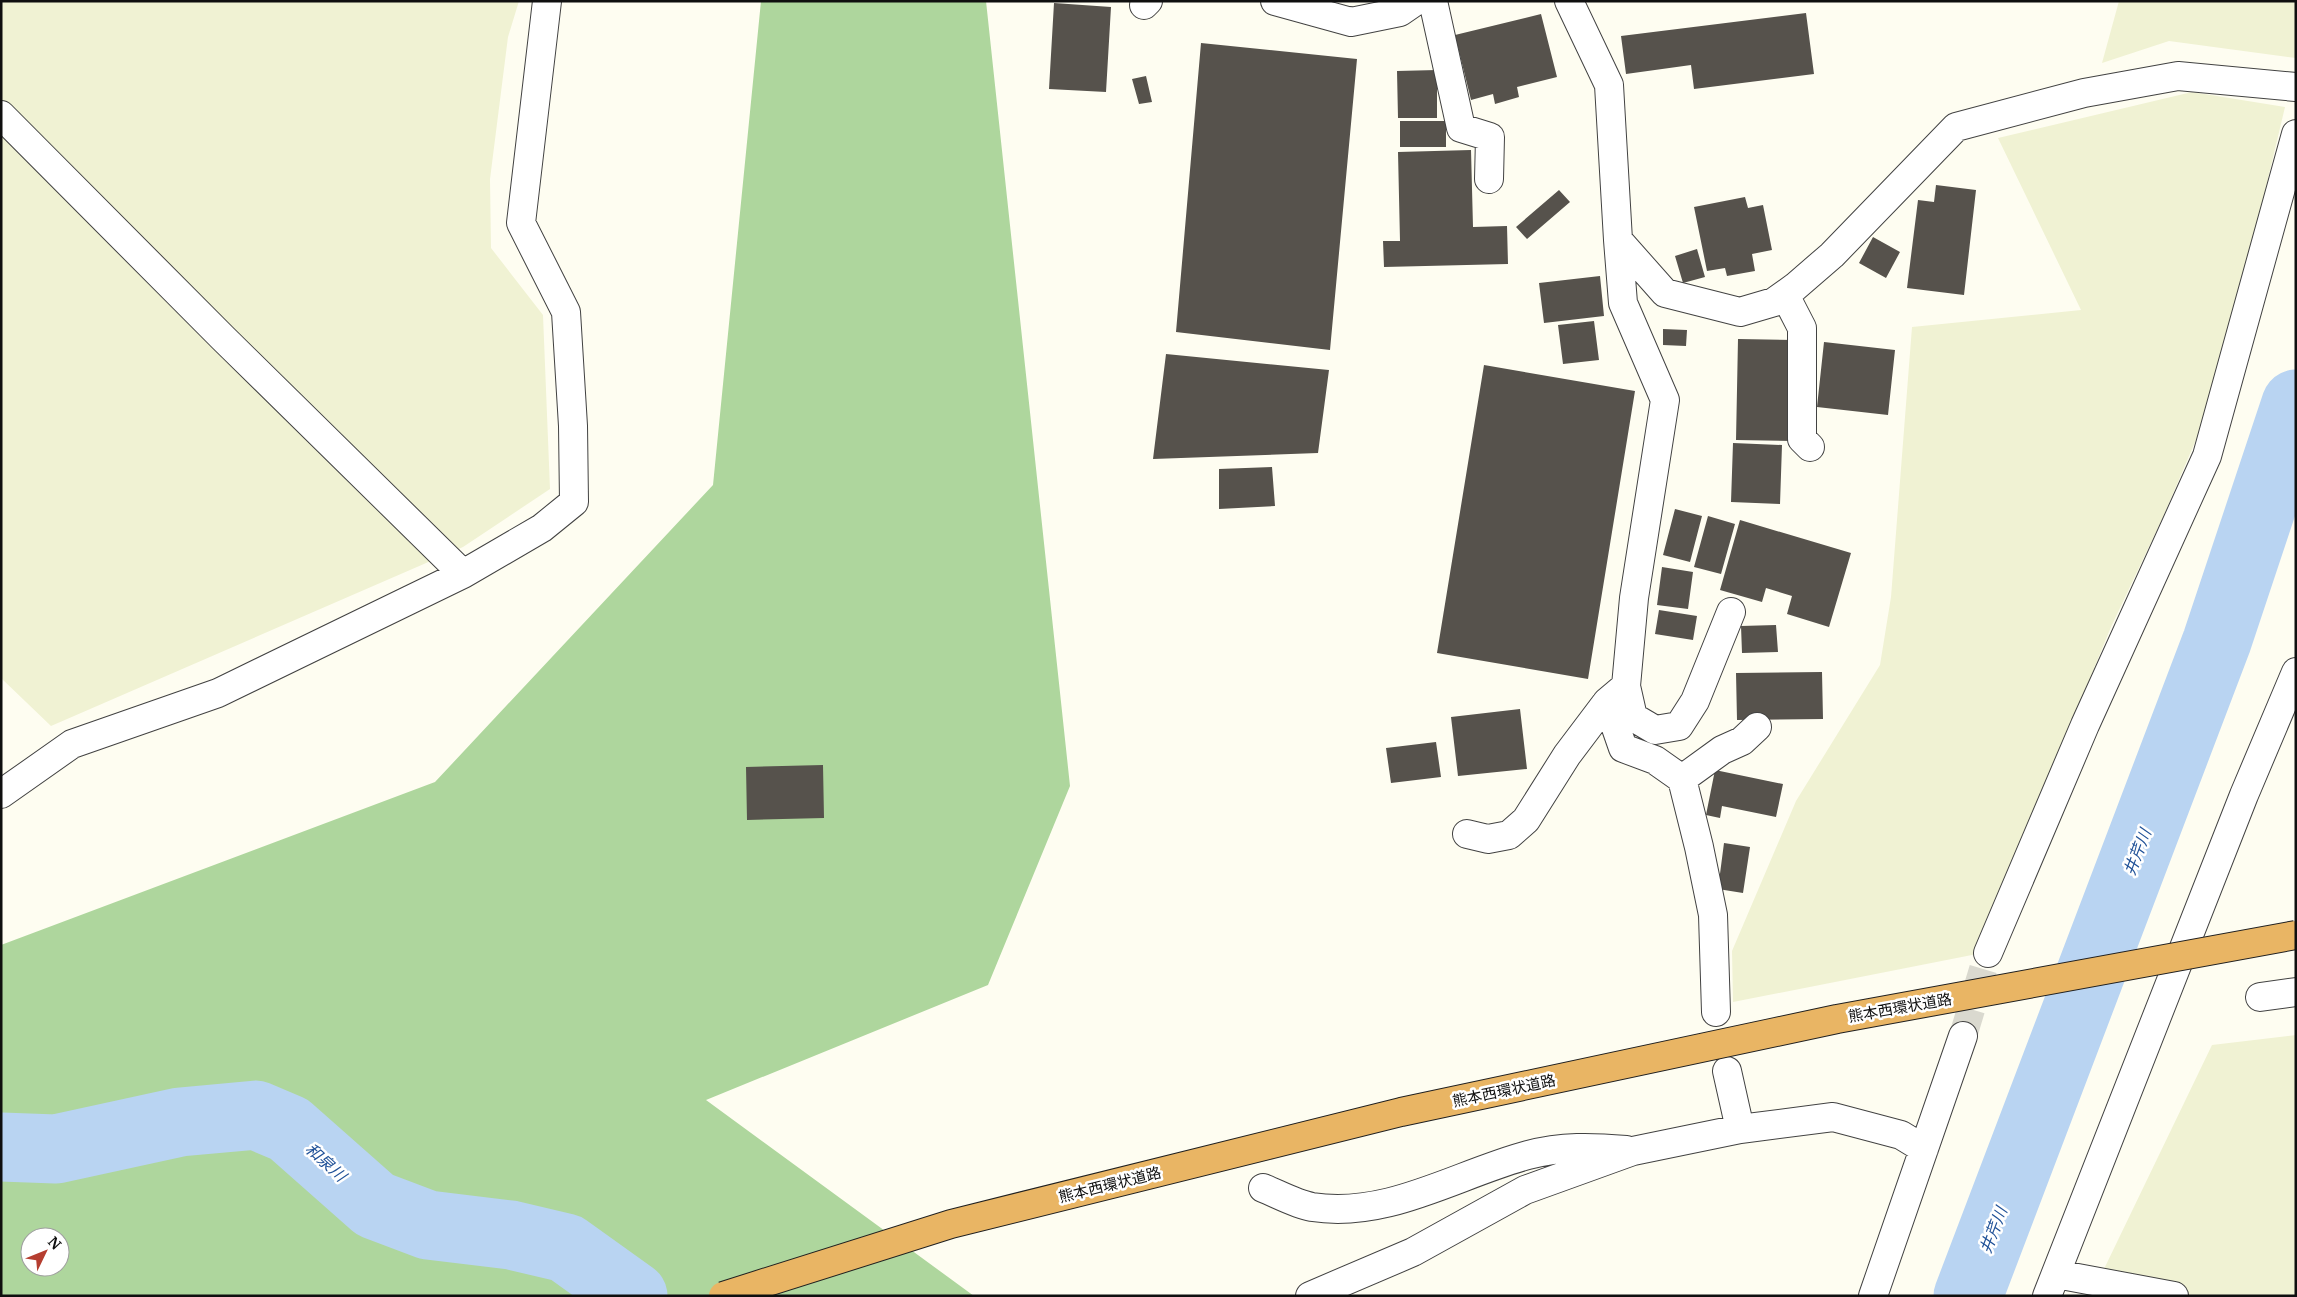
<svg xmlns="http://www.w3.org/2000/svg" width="2297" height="1297" font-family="Merriweather,'Noto Sans JP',serif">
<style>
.farmland{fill:#f0f2d3}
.forest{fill:#aed69d;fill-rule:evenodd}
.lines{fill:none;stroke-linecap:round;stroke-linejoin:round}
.river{stroke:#b9d4f2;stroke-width:69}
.building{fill:#56524c}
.minor-tunnel{stroke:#dad9cf;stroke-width:28;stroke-dasharray:28 14;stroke-linecap:butt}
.minor-casing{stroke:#424242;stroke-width:30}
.minor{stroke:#fff;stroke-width:28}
.highway-bridge-casing{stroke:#202020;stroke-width:30;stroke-linecap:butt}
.highway-bridge{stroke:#e9b564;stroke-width:28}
.labels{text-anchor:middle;stroke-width:5;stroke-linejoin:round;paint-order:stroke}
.street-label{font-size:15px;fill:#0f0f0f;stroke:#fff}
.water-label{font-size:16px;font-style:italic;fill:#215298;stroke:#fff}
</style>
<rect width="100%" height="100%" fill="#fefdf1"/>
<!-- farmland -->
<path class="farmland" d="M1,1H519L508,37L490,179L491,248L543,315L550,489L463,547L51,726L1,678Z
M2119,1H2296V58L2169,41L2102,63Z
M2192,92L2285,107L2242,288L2207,414L2163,517L2111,627L1977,954L1733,1002L1732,951L1796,801L1880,665L1891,597L1912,327L2081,310L1998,138Z
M2296,1035V1296H2091L2212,1045Z"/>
<!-- forest -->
<path class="forest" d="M761,1H986L1070,786L988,985L706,1100L974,1296H1V945L435,782L713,485ZM30,1237H60V1267H30Z"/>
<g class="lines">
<!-- river -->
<path class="river" d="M1,1147L56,1149L180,1122L256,1115L289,1129L375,1205L428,1225L511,1235L566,1248L633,1296
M1968,1296L2217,641L2296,404"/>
</g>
<!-- building -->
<path class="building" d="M1054,3L1111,7L1106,92L1049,89Z
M1806,13L1814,74L1694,89L1691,65L1626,74L1621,36Z
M1541,14L1557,77L1517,87L1519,97L1495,104L1493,94L1471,100L1455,35Z
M1201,43L1357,59L1330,350L1176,332Z
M1437,70V118H1398L1397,71Z
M1146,76L1152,102L1139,104L1132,79Z
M1400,121H1446V147H1400Z
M1471,150L1473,227L1507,226L1508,264L1384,267L1383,241H1400L1398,152Z
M1936,185L1976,190L1964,295L1907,288L1918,200L1934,202Z
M1559,190L1570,202L1527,239L1516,227Z
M1745,197L1748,208L1763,205L1772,250L1752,254L1755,271L1727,276L1725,268L1707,271L1694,207Z
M1873,237L1900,252L1886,278L1859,263Z
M1697,249L1705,277L1683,283L1675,256Z
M1600,276L1604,316L1544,323L1539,283Z
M1594,321L1599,360L1563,364L1558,325Z
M1663,329L1687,330L1686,346L1663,345Z
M1738,339L1795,340L1793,441L1736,440Z
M1824,342L1895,350L1888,415L1817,407Z
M1166,354L1329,370L1318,453L1153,459Z
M1484,365L1635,391L1588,679L1437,653Z
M1733,443L1782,445L1780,504L1731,502Z
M1272,467L1275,506L1219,509V469Z
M1675,509L1702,516L1690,562L1663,555Z
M1708,516L1735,524L1721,574L1694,567Z
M1740,520L1851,553L1829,627L1787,614L1792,596L1766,588L1762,602L1720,590Z
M1662,567L1693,572L1688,609L1657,605Z
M1659,610L1697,616L1693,640L1655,634Z
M1776,625L1778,652L1742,653L1741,626Z
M1822,672L1823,719L1737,720L1736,673Z
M1520,709L1527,769L1458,776L1451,717Z
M1436,742L1441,777L1391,783L1386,748Z
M823,765L824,818L747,820L746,767Z
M1715,770L1783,784L1776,817L1722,806L1720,818L1706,815Z
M1724,843L1750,847L1743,893L1718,889Z"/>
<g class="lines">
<!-- minor-tunnel -->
<path class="minor-tunnel" d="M1963,1036L1988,953"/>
<defs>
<path id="minor" d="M1275,1L1351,22L1400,12L1416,1
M1433,1L1461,128L1490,137L1489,179
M1569,1L1609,85L1618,240L1665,293L1740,312L1774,302L1795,287L1832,255L1956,127L2084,93L2178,76L2296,87
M1144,5L1148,1
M1,115L223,338L463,574
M1618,240L1623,303L1665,400L1634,598L1626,686L1633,717L1655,730L1679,726L1695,701L1731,612
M1785,295L1802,328V439L1810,447
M1626,686L1607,702L1623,748L1655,760L1682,779L1699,847L1713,915L1716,1012
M1682,779L1722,750L1742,741L1757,727
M1,794L72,744L218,693L463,574L542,528L574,502L573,426L566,312L521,223L547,1
M1467,834L1488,839L1509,835L1526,820L1567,755L1607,702
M1988,953L2085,725L2207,456L2296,134
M2260,997L2296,992
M1727,1071L1740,1129
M1263,1188C1278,1194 1296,1204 1312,1207C1388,1219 1457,1174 1528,1155C1562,1146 1592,1147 1626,1150
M2056,1274L2174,1296
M1310,1296L1413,1252L1525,1190L1633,1151L1740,1129L1833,1117L1901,1135L1924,1149
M1873,1296L1963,1036
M2047,1296L2244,795L2296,672"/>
</defs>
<!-- minor casing -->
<use href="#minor" class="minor-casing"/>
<!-- minor -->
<use href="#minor" class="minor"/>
<defs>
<path id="highway-bridge" d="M723,1296L951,1224L1401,1112L1837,1019L2296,935"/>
</defs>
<!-- highway-bridge casing -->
<use href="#highway-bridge" class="highway-bridge-casing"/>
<!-- highway-bridge -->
<use href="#highway-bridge" class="highway-bridge"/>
</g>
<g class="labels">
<!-- street labels -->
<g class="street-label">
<text transform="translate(1900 1008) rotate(-10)" y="5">熊本西環状道路</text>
<text transform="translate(1504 1091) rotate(-12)" y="5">熊本西環状道路</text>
<text transform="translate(1110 1185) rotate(-14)" y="5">熊本西環状道路</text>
</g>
<!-- water labels -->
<g class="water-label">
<text transform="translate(2137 852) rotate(-69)" y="6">井芹川</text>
<text transform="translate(326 1162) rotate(42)" y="6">和泉川</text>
<text transform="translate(1993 1230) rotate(-69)" y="6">井芹川</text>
</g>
</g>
<!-- border -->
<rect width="2297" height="1297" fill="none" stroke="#0f0f0f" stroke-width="5"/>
<!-- north arrow -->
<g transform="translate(45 1252) rotate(47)"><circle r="24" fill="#ffffff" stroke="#9f9f9f"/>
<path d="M0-4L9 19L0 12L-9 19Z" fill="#b53e30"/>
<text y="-8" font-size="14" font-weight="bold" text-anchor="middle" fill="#0f0f0f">N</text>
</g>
</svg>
